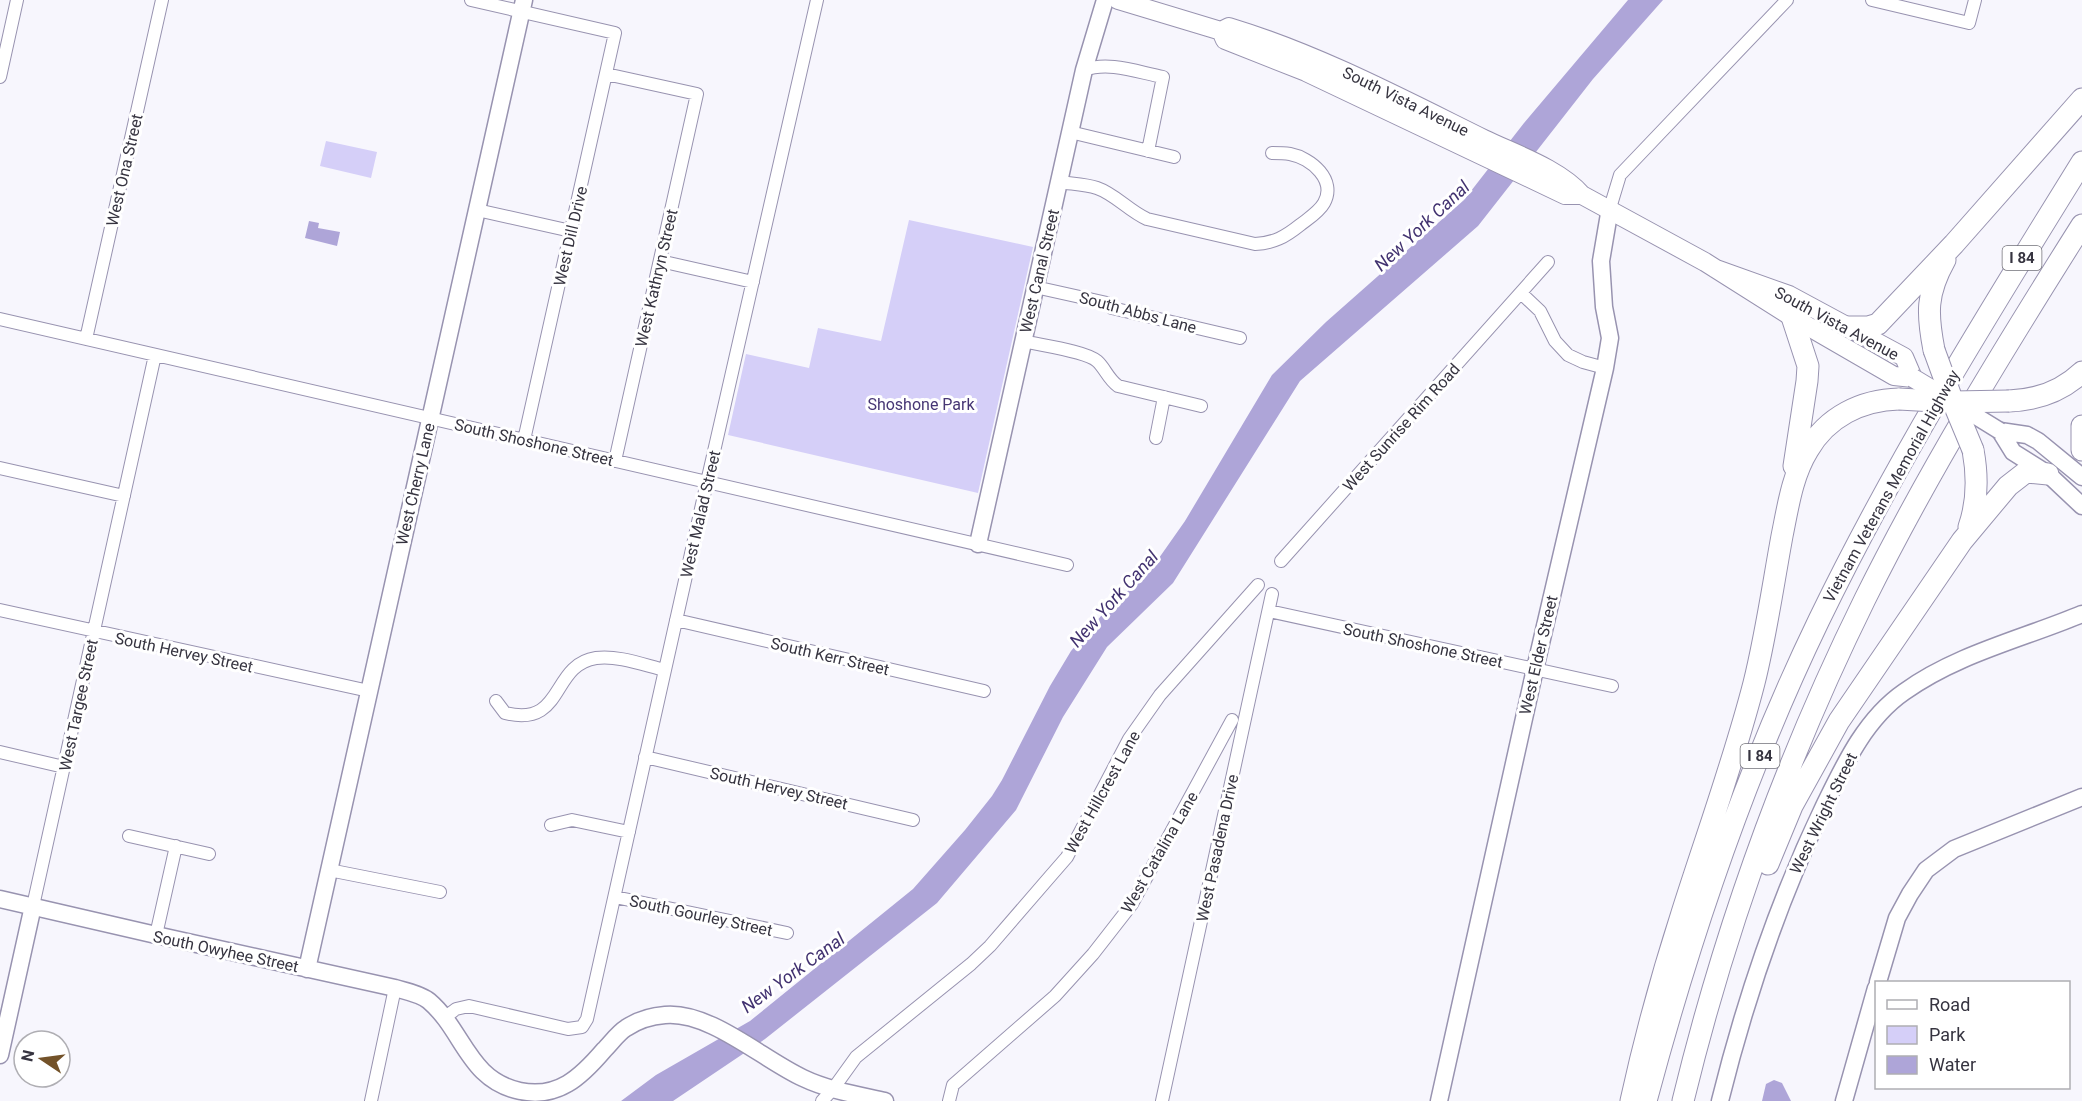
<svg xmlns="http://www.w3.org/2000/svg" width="2082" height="1101" font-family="Roboto,sans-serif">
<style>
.green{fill:#d5cff8}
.water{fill:#aea5d8}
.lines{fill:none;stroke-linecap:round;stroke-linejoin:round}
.street-casing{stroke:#9893b0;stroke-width:14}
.secondary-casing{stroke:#9893b0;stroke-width:19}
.primary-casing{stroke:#9893b0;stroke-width:20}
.highway-casing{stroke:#9893b0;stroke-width:23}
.street{stroke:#fff;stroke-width:12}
.secondary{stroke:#fff;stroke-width:16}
.primary{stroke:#fff;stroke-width:18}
.highway{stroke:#fff;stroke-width:21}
.secondary-bridge-casing{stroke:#9893b0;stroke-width:19;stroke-linecap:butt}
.primary-bridge-casing{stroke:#9893b0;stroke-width:20;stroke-linecap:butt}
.highway-bridge-casing{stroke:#9893b0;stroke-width:23;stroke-linecap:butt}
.secondary-bridge{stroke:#fff;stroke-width:16}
.primary-bridge{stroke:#fff;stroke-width:18}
.highway-bridge{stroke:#fff;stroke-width:21}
.labels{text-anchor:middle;stroke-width:6;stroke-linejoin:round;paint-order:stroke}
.shield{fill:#fff;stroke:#727179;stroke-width:1.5}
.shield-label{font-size:15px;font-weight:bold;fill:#363440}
.street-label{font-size:16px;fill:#363440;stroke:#fff}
.park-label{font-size:16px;fill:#463674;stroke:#fff}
.water-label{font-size:18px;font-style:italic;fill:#423270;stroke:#fff}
</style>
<rect width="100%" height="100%" fill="#f7f6fd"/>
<!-- green -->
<path class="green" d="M326,141L377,152L371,178L320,166Z
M909,220L1033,247L978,493L728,435L746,354L809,368L818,328L881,341Z"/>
<!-- water -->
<path class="water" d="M1628,0H1663L1593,79L1478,226L1300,381L1173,583L1107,647L1063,717L1016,810L937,903L765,1039L673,1101H621L656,1075L750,1021L913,889L965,830L992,796L1002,780L1050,686L1071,651L1101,616L1146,574L1159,558L1185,521L1272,375L1326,322L1464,200L1524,123Z
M309,221L319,223L318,228L340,232L337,246L305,238Z
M1774,1080L1782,1083L1791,1101H1762L1766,1084Z"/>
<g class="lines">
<defs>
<path id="street" d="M471,0L615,33L524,440
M1872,0L1969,23L1975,0
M1084,70C1109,61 1137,72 1163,77L1148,151
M606,74L697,94L615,461
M0,77L17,0
M1070,132L1174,157
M1059,182C1072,184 1085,184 1097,188C1115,194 1129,211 1147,219L1255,244C1274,243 1285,237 1300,225C1309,218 1319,212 1324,203C1337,180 1311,158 1290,154C1284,153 1278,153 1272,153
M1610,208L1620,175L1787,0
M477,210L571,231
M660,261L753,282
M1035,287L1107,303L1112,308L1240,338
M1521,293L1540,311L1555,341L1568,355L1583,362L1605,368
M0,319L1067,565
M86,339L162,0
M1023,341C1039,345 1086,351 1097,361C1105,368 1108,379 1118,386L1201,406
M1156,438L1164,397
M0,468L124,496
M1281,561L1548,262
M0,610L369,691
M1269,611L1612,686
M676,620L984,691
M496,701L505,713C565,728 550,665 596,658C618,655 644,665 665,670
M0,752L64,767
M645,757L913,820
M551,825L572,820L629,832
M129,836L209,854
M329,870L440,892
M615,897L787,933
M33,906L155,355
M156,935L176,846
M444,1018L456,1009L469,1006L568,1029L582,1027L587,1019L707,482L817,0
M371,1101L395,988
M822,1101L833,1089L856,1057L971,964L990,946L1047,880L1067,857L1129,739L1160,695L1258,585
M949,1101L953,1085L1055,996L1093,954L1132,904L1232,720
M1162,1101L1272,594"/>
<path id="secondary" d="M2000,431L2013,452L2048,474L2082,506
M2000,431L2027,435L2038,441L2082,477
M978,544L1084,70L1105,0
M0,899L156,935L395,988C405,991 421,994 429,1001C464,1031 468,1080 520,1091C558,1099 581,1077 604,1050C611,1043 618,1033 626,1028C638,1020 651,1016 665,1015C710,1011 762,1059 803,1078C828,1090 858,1095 885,1101
M307,969L524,0
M1878,982L1897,918L1910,894L1926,870L1954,849L2082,797
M0,1055L33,906
M1439,1101L1535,669L1605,368L1610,338L1604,307L1601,261L1610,208
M1720,1101C1745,1000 1779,900 1824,806C1844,765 1865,719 1904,692C1957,654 2022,639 2082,614
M1844,1101L1876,988"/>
<path id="primary" d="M1118,0L1221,31L1225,40L1306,72L1565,195H1582
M1221,31L1229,27C1318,54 1401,98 1484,139C1515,154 1560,169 1582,195L1705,262L1792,317L1894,376L1913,378L1904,357L1789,295L1716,269"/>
<path id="highway" d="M1792,317L1808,366L1807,381L1794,466
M1848,327H1868L1878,324L1954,244L2082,99
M1934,350C1927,314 1926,294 1945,260
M2009,401C2036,400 2062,391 2082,372
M2082,426V450
M1969,527C1978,501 1978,477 1973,450
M1768,864L1792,806L1839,721L1962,541L2008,486L2026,472L2048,474
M1631,1101C1645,1037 1662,975 1682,913C1706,837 1734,761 1754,683C1766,635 1773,585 1782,536C1788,507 1792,476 1808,450C1827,417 1861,400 1899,399
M1646,1101C1690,936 1745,773 1819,620C1896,461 1989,312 2082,162
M1683,1101C1725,928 1786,759 1865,599C1929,470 2005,347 2082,225"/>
</defs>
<!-- street casing -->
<use href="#street" class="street-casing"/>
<!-- secondary casing -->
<use href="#secondary" class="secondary-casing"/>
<!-- primary casing -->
<use href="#primary" class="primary-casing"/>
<!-- highway casing -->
<use href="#highway" class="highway-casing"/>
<!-- street -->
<use href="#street" class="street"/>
<!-- secondary -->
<use href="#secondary" class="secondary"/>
<!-- primary -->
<use href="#primary" class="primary"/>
<!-- highway -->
<use href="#highway" class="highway"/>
<defs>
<path id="secondary-bridge" d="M1953,402L2000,431"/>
<path id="primary-bridge" d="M1913,378L1953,402"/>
<path id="highway-bridge" d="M1934,350L1953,402L1973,450
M1899,399L1953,402L2009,401"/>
</defs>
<!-- secondary-bridge casing -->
<use href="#secondary-bridge" class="secondary-bridge-casing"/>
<!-- primary-bridge casing -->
<use href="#primary-bridge" class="primary-bridge-casing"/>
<!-- highway-bridge casing -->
<use href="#highway-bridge" class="highway-bridge-casing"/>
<!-- secondary-bridge -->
<use href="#secondary-bridge" class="secondary-bridge"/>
<!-- primary-bridge -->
<use href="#primary-bridge" class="primary-bridge"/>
<!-- highway-bridge -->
<use href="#highway-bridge" class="highway-bridge"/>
</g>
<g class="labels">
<!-- shield labels -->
<g class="shield">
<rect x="2002.5" y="246" width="39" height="24" rx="4.5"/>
<rect x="1740.5" y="744" width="39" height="24" rx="4.5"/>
</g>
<g class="shield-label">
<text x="2022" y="263">I 84</text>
<text x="1760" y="761">I 84</text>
</g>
<!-- street labels -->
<g class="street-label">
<text transform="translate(1406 101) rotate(26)" y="6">South Vista Avenue</text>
<text transform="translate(124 170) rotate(-77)" y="6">West Ona Street</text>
<text transform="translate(570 236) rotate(-77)" y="6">West Dill Drive</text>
<text transform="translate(1039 271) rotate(-77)" y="6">West Canal Street</text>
<text transform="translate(656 278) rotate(-77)" y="6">West Kathryn Street</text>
<text transform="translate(1138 312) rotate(15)" y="6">South Abbs Lane</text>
<text transform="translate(1837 323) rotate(28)" y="6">South Vista Avenue</text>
<text transform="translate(1401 427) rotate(-48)" y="6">West Sunrise Rim Road</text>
<text transform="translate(534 442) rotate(13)" y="6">South Shoshone Street</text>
<text transform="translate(415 484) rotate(-77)" y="6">West Cherry Lane</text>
<text transform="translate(1891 486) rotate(-61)" y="6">Vietnam Veterans Memorial Highway</text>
<text transform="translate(700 514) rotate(-77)" y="6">West Malad Street</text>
<text transform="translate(1423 645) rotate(12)" y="6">South Shoshone Street</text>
<text transform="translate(184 652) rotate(12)" y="6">South Hervey Street</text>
<text transform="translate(1538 655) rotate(-77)" y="6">West Elder Street</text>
<text transform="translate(830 656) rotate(13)" y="6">South Kerr Street</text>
<text transform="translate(78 705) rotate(-78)" y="6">West Targee Street</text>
<text transform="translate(779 788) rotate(13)" y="6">South Hervey Street</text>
<text transform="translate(1102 792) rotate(-61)" y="6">West Hillcrest Lane</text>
<text transform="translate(1823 813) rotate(-64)" y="6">West Wright Street</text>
<text transform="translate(1217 848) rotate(-78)" y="6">West Pasadena Drive</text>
<text transform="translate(1159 852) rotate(-60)" y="6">West Catalina Lane</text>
<text transform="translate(701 915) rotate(12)" y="6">South Gourley Street</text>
<text transform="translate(226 951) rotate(12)" y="6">South Owyhee Street</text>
</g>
<!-- park labels -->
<g class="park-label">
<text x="921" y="410">Shoshone Park</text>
</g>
<!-- water labels -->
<g class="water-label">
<text transform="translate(1422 226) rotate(-43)" y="6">New York Canal</text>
<text transform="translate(1114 599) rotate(-48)" y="6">New York Canal</text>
<text transform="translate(793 973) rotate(-36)" y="6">New York Canal</text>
</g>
</g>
<!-- legend -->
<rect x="1875" y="981" width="195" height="108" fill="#ffffff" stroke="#afaeb3" stroke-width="1.5"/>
<rect x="1887" y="1000" width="30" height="9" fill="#ffffff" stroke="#afaeb3" stroke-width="1.5"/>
<text x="1929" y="1011" font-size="18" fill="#363440">Road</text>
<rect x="1887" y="1026" width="30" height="18" fill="#d5cff8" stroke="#afaeb3" stroke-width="1.5"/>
<text x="1929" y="1041" font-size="18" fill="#363440">Park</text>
<rect x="1887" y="1056" width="30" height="18" fill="#aea5d8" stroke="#afaeb3" stroke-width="1.5"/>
<text x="1929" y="1071" font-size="18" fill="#363440">Water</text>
<!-- north arrow -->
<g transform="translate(42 1059) rotate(283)"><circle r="28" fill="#ffffff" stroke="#afaeb3" stroke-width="1.5"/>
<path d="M0-4.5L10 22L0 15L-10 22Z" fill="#735229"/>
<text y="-9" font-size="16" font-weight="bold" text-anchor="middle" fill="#363440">N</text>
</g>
</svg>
